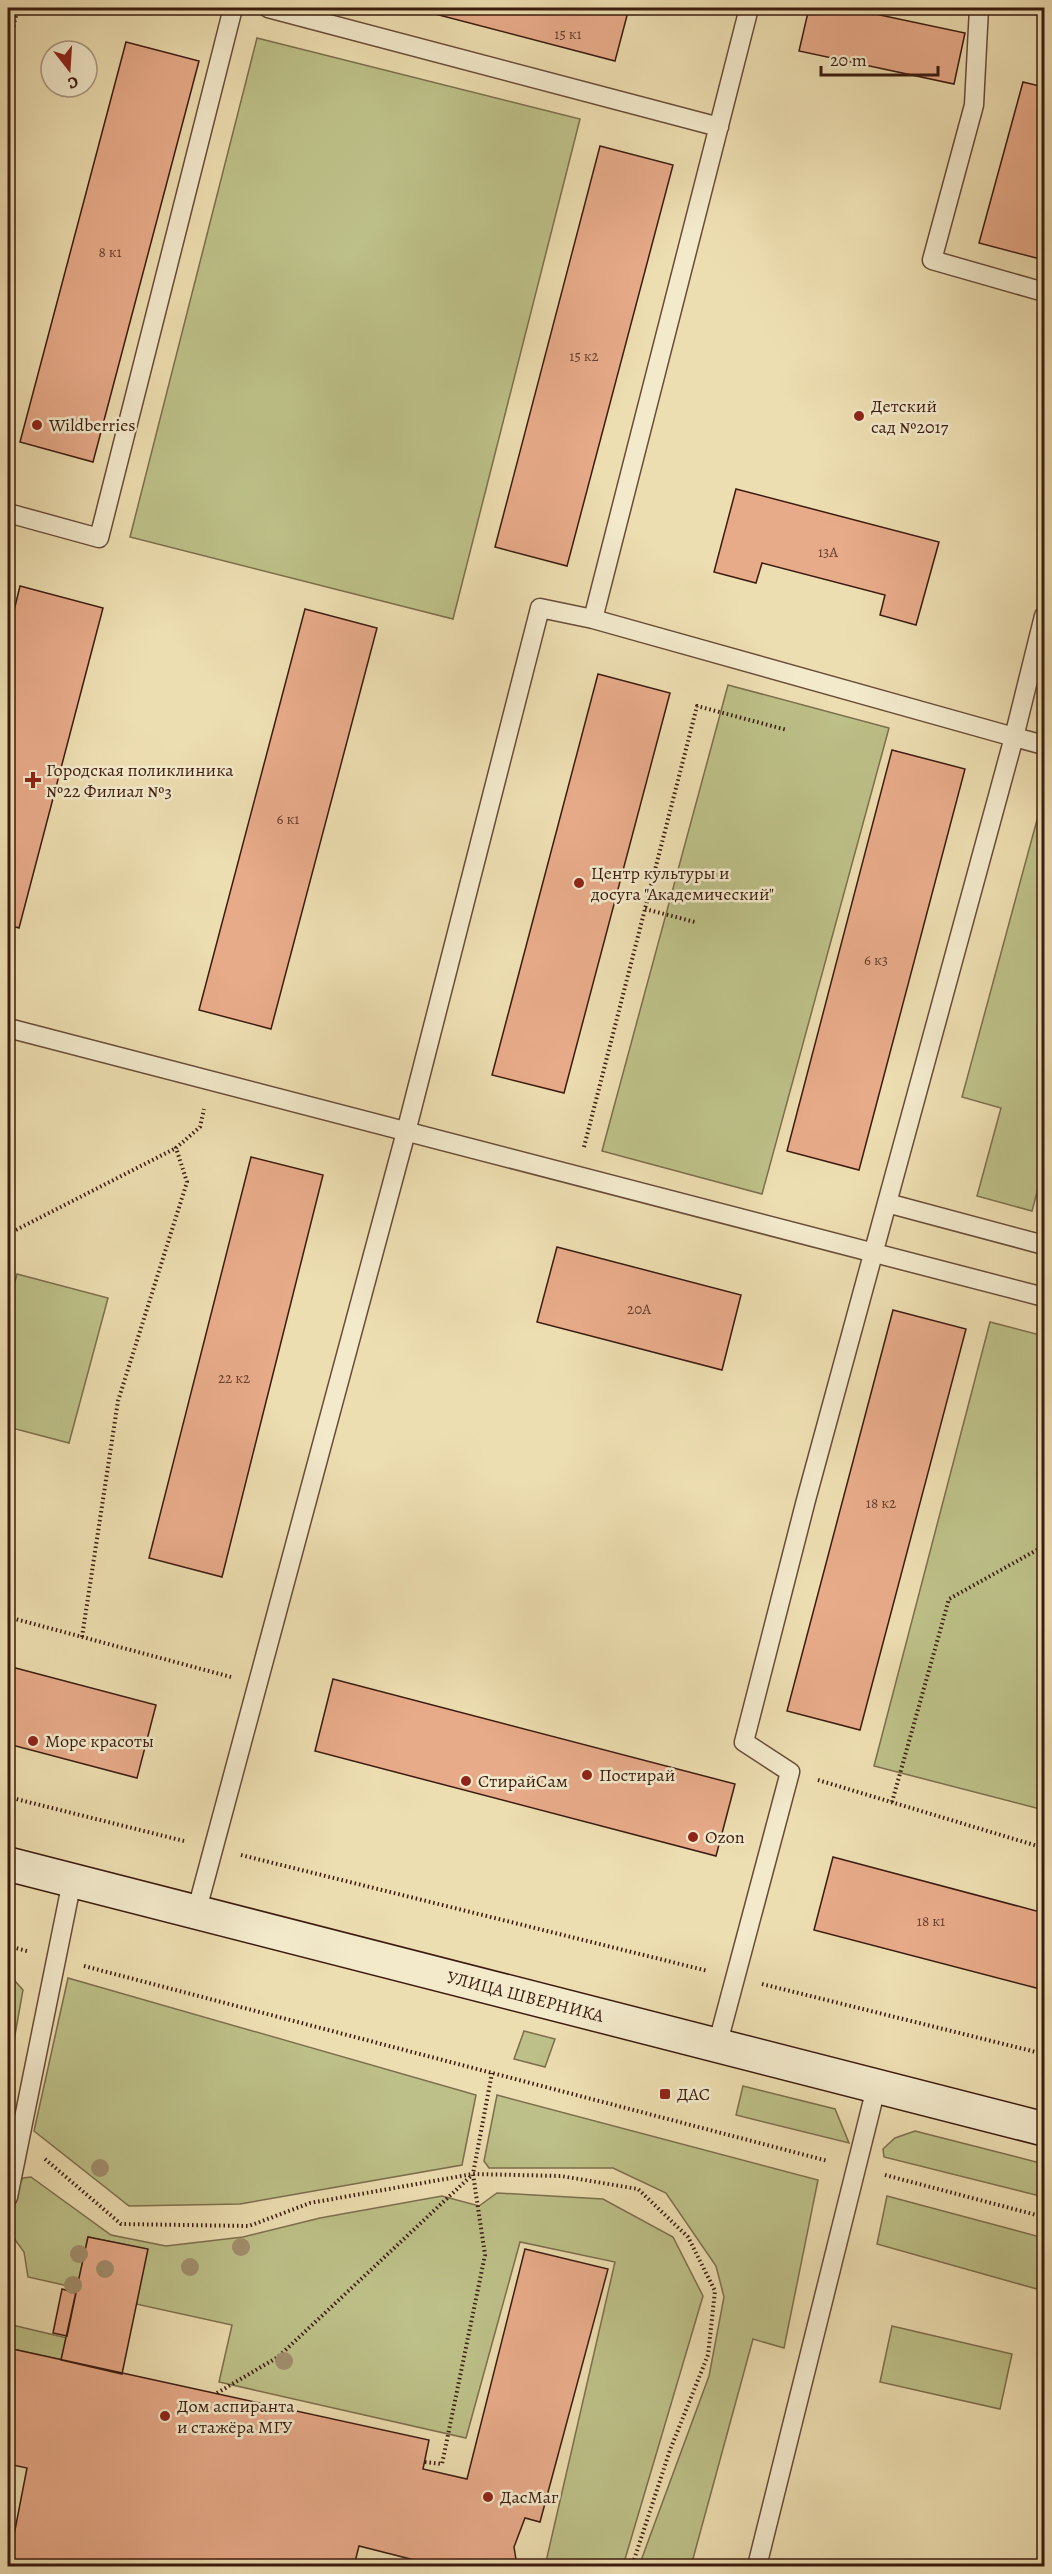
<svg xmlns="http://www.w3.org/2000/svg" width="1052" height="2574" font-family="Alegreya,serif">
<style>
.green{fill:#bdc088;stroke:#7c6e4c;stroke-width:1.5}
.building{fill:#e8ab8a;stroke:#3b1b0f;stroke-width:1.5}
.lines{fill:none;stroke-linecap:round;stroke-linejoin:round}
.lane-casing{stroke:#684c38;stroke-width:21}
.secondary-casing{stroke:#3b1b0f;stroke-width:36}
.path{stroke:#3b1b0f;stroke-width:4;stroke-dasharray:1.5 3;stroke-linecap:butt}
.lane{stroke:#f3eacc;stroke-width:18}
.secondary{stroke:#f3eacc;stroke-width:33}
.tree{fill:#a18e6c}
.poi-dot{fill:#8f2418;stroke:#f3eacc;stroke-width:2}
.labels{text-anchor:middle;stroke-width:5;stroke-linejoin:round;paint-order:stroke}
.number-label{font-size:15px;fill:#663f2e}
.poi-label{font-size:18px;fill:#3b1b0f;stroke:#f3eacc;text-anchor:start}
.street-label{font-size:18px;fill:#3b1b0f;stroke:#f3eacc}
</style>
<rect width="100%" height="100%" fill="#eddeb1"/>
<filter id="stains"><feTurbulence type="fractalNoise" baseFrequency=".00333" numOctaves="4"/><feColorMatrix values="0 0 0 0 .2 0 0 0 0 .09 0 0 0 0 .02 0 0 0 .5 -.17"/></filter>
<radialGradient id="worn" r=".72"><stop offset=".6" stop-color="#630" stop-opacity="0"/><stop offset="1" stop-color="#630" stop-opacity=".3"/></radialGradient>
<!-- green -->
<path class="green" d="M257,38L580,119L453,619L130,537Z
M728,685L889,728L762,1194L602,1151Z
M1044,794V1166L1032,1211L977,1196L1001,1108L962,1097Z
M17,1274L108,1298L69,1443L8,1427V1309Z
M990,1322L1044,1336V1810L874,1766Z
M8,1973L23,1990L8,2074Z
M68,1978L476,2095L462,2165L240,2204L129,2206L34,2131Z
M524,2031L555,2039L545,2067L514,2059Z
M743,2086L835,2109L849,2143L736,2115Z
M497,2095L818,2180L784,2348L753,2339L691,2566H639L709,2376L724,2297L716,2266L666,2193L613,2168H489L484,2161Z
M915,2131L1044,2164V2197L884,2157L883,2149L895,2138Z
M31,2177L111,2235L166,2246L243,2237L320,2218L442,2196L479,2206L497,2193L603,2199L673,2237L703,2296L623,2566H545L615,2262L520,2242L466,2438L219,2382L232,2325L136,2304L147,2249L88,2237L77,2288L28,2277L24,2252L8,2230L18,2185L23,2178Z
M887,2196L1044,2238V2291L877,2244Z
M8,2324L67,2338L61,2360L8,2348Z
M892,2326L1012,2354L1000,2409L880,2382Z"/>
<!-- building -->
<path class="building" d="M412,8H629L615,61Z
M809,8H847L965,33L954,84L799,51Z
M126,42L199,61L93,462L20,442Z
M1023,82L1044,87V260L979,243Z
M600,146L673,165L567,566L495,547Z
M736,489L939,542L916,625L880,615L885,595L762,563L756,583L714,572Z
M20,586L103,608L19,928L8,925V635Z
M305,609L377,628L271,1029L199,1010Z
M598,674L670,693L564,1093L492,1075Z
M892,750L965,769L859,1170L787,1151Z
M251,1157L323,1175L222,1577L149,1558Z
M557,1247L741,1295L722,1370L537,1322Z
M893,1310L966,1329L860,1730L787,1711Z
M8,1666L156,1705L137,1778L8,1744Z
M333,1679L735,1784L716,1856L315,1751Z
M833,1857L1044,1913V1990L814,1930Z
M88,2237L148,2249L122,2374L61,2360Z
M525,2249L608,2269L540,2522L525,2518L514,2547L517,2566H438L359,2546L354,2566H8L27,2468L8,2464V2348L429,2440L423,2469L467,2479Z
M62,2289L76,2293L67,2336L53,2333Z"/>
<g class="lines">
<defs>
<path id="lane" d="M268,8L719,127
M979,8L974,105L932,260L1044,292
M8,513L99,538L233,8
M1044,616L1014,737L1044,745
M593,619L1014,737L806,1500L744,1742L790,1772L717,2046
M8,1028L1044,1297
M887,1203L1044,1245
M196,1913L406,1132L540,608L593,619L749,8
M8,2197L72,1881
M757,2566L876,2088"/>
<g id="secondary">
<path id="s1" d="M8,1864L1044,2129"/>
</g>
</defs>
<!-- lane casing -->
<use href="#lane" class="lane-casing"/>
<!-- secondary casing -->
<use href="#secondary" class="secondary-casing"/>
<!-- path -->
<path class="path" d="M8,48L18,8
M645,909L695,922
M584,1147L697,706L787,730
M8,1234L176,1148
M8,1617L231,1677
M82,1637L118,1401L187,1182L176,1148L200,1127L204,1109
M818,1780L1044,1848
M8,1797L184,1841
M892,1802L949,1599L1044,1546
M241,1855L708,1971
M8,1946L27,1951
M84,1966L828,2161
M762,1984L1044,2054
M45,2159L121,2224L249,2226L310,2203L473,2174L561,2176L638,2189L688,2237L715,2291L708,2355L670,2450L632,2566
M885,2175L1044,2217
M217,2393L278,2357L472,2175
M425,2462L442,2464L485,2255L473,2174L492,2073"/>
<!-- lane -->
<use href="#lane" class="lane"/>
<!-- secondary -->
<use href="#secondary" class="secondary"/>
</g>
<!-- trees -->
<g class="tree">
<circle cx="100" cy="2168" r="9"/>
<circle cx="241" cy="2247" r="9"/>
<circle cx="79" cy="2254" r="9"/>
<circle cx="190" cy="2267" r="9"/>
<circle cx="105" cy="2269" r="9"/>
<circle cx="73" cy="2285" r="9"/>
<circle cx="284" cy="2361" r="9"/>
</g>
<!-- markers -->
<g class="poi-dot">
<circle cx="859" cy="416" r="6"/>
<circle cx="37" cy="425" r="6"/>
<path d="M30 771h6v6h6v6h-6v6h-6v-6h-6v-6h6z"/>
<circle cx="579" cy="883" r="6"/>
<circle cx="33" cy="1741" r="6"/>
<circle cx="587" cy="1775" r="6"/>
<circle cx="466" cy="1781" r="6"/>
<circle cx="693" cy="1837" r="6"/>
<rect x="659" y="2088" width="12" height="12" rx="3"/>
<circle cx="165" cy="2416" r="6"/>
<circle cx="488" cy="2497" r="6"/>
</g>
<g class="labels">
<!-- number labels -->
<g class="number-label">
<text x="568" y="39">15 к1</text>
<text x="110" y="257">8 к1</text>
<text x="584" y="361">15 к2</text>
<text x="828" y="557">13А</text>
<text x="288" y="824">6 к1</text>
<text x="876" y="965">6 к3</text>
<text x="639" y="1314">20А</text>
<text x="234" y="1383">22 к2</text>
<text x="881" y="1508">18 к2</text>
<text x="931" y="1926">18 к1</text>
</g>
<!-- poi labels -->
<g class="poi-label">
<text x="871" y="412">Детский<tspan x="871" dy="21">сад №2017</tspan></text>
<text x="49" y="431">Wildberries</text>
<text x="46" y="776">Городская поликлиника<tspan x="46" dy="21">№22 Филиал №3</tspan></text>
<text x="591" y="879">Центр культуры и<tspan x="591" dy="21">досуга "Академический"</tspan></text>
<text x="45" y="1747">Море красоты</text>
<text x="599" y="1781">Постирай</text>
<text x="478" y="1787">СтирайСам</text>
<text x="705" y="1843">Ozon</text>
<text x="677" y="2100">ДАС</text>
<text x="177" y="2412">Дом аспиранта<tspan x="177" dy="21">и стажёра МГУ</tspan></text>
<text x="500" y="2503">ДасМаг</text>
</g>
<!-- street labels -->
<g class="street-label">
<text dy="6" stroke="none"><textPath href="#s1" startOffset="534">УЛИЦА ШВЕРНИКА</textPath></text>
</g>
</g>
<!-- margin -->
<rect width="1052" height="2574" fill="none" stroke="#eddeb1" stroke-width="30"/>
<rect x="9" y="9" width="1034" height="2556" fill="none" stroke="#3b1b0f" stroke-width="3"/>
<rect x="15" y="15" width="1022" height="2544" fill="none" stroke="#3b1b0f" stroke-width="1.5"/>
<!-- north arrow -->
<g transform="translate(69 69) rotate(163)"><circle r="28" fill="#f3eacc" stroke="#a99780" stroke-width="1.5"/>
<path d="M0-4.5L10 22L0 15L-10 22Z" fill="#8f2418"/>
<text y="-9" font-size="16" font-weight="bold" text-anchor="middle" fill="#3b1b0f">С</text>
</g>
<!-- scale -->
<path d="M821 66v9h117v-9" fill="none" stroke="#3b1b0f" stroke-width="3"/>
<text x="830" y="66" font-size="18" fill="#3b1b0f" stroke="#f3eacc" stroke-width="4.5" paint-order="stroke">20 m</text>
<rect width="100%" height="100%" filter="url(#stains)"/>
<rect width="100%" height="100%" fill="url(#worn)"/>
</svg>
